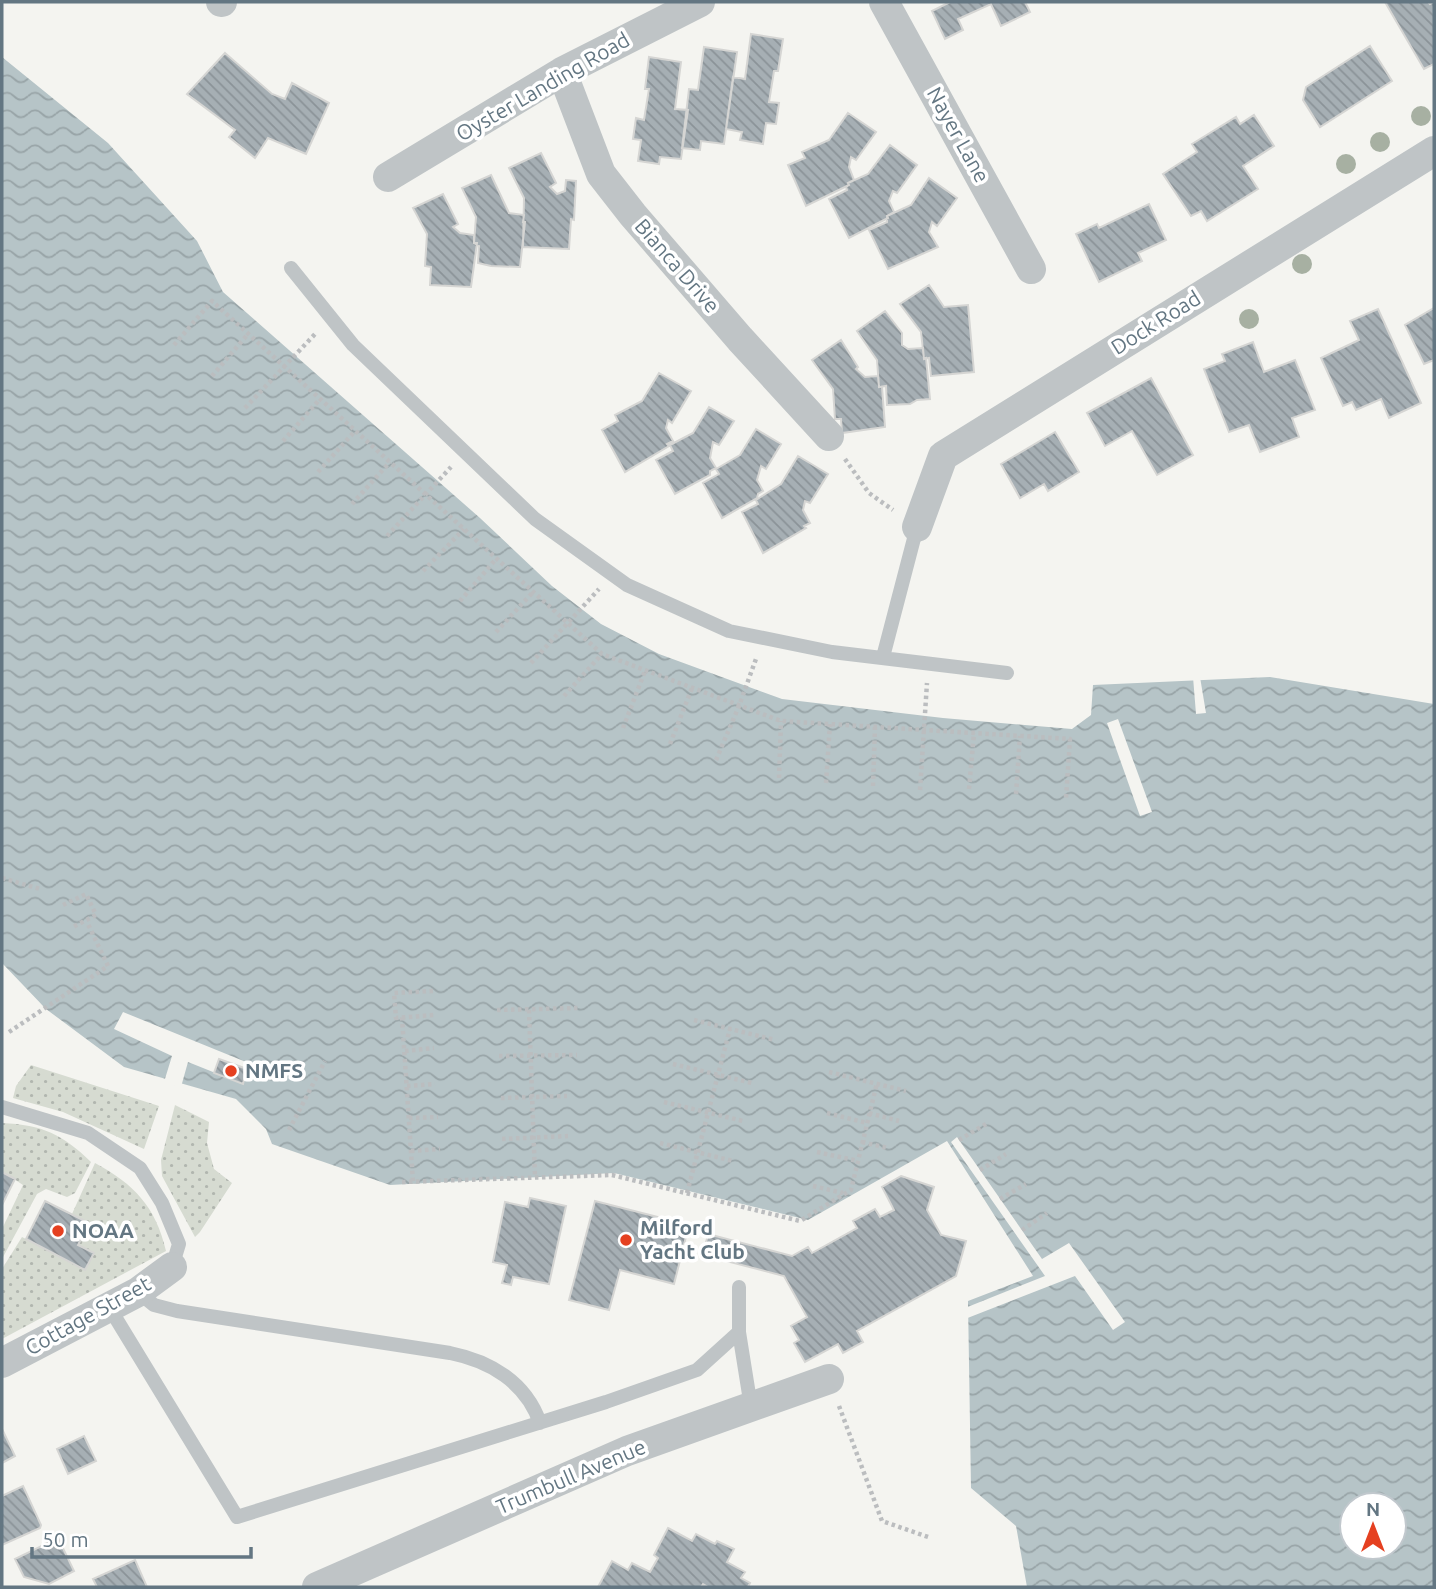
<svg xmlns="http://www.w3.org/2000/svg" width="1436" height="1589" font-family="Ubuntu,sans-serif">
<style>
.grass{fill:url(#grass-dots)}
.water{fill:url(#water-waves);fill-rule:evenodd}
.pier{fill:#f4f4f0}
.building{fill:url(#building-back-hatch);stroke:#d5d5d3;stroke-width:2}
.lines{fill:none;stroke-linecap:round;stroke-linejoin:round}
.path{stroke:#bbbdbf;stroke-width:4.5;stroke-dasharray:3.5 3.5;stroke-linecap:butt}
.lane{stroke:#bfc4c6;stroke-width:14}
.street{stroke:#bfc4c6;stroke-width:30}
.tree{fill:#a7b0a2}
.poi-dot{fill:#e54020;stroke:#fff;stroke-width:2.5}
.labels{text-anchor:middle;stroke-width:7;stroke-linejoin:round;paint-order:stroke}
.street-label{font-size:21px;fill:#637682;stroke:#fff}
.poi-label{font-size:21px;font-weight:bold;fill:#637682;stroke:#fff;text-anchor:start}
</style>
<defs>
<pattern id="grass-dots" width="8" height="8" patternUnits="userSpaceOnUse" patternTransform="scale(1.75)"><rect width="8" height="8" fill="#d6dbd1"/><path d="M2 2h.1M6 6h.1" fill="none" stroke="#b1b6af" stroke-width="1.8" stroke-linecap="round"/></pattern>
<pattern id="water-waves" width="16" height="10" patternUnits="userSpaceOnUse" patternTransform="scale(1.75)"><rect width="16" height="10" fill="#b6c4c7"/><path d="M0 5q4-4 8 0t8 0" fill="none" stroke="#98a4a7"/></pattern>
<pattern id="building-back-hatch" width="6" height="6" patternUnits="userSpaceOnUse" patternTransform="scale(1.75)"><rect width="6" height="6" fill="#a6afb4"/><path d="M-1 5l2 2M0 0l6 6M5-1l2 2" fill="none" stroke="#8b9398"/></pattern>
</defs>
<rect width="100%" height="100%" fill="#f4f4f0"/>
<!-- grass -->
<path class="grass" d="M31,1065L159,1106L144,1149L63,1112L13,1098L16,1086Z
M175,1105L209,1122L207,1143L214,1169L232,1183L200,1232L195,1237L162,1176L161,1160Z
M2,1123C43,1125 62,1134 91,1162L75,1193L67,1197L46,1189L37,1194L2,1259V1229L23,1185L2,1171Z
M95,1163C134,1184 156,1207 166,1251L2,1339V1269L22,1237L85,1269L94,1253L76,1245L89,1223L72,1214Z"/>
<!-- water -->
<path class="water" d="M2,57L108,143L197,241L223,292L480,518L552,586L601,624L659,654L782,699L943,718L1072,729L1091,715L1093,685L1270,677L1434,704V1587H1027L1016,1526L971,1488L968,1301L1033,1276L947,1141L808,1220L614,1173L390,1185L272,1144L266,1129L236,1099L124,1067L46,1009L2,963ZM1352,1505H1394V1547H1352Z"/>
<!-- pier -->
<path class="pier" d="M1193,677H1200L1206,713L1196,714Z
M1118,719L1152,812L1140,816L1107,723Z
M123,1012L251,1064L243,1084L188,1062L181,1087L164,1082L172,1056L114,1029Z
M957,1137L1042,1259L1069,1243L1125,1322L1113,1330L1075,1276L965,1319V1308L1045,1276L951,1142Z"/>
<!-- building -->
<path class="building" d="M950,2H1025L1030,12L1001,26L991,4L958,19L963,30L945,39L932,11Z
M1385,2H1428L1430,4L1434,2V64L1424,69Z
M751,34L783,39L778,71H774L769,102L779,103L776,124L766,123L763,144L740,140L742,132L726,129L733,77L745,79Z
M1370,46L1392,81L1320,127L1303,100L1306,87Z
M704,47L737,52L724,144L701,141L700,150L682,148L689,89L698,90Z
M225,53L272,94L285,99L292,83L329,103L306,154L268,138L255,158L229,137L235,130L187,94Z
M649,57L681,62L675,109L688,110L681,159L660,157L659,164L638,161L641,140L633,139L636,118L644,120L649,89H645Z
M848,113L876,132L856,160L851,157L849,167L854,180L848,183L849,185L806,206L788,165L805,158L802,152L829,140Z
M1254,115L1274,146L1243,166L1258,189L1207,221L1201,211L1191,216L1163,174L1197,152L1192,144L1236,117L1240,124Z
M890,145L917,165L897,193L893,191L889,201L894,212L887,216L888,218L849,238L829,199L847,190L846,187L849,185L848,183L868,174Z
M541,153L556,183L550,187L557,194L565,191L566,180L576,181L574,220L571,219L569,249L523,247L524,198L509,168Z
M491,175L509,213L524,215L523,222H525L520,267L491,266L478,263L479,246L474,243L476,217L462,188Z
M929,178L957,198L937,226L932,222L929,232L938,247L888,269L869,230L887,222V216L911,205Z
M443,194L458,224L453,227L460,233L474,235V243H477L471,287L430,285L431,267L425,266L427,234L413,208Z
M1149,204L1166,240L1138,253L1142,261L1099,282L1076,234L1097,224L1099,228Z
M929,285L944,307L968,305L974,372L931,376L929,358L924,359L921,332L900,304Z
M1434,308V360L1424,364L1405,325Z
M1378,309L1421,403L1389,418L1381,399L1356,410L1352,402L1343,406L1321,358L1359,340L1350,321Z
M885,311L902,333V345L908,349L923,348L924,359L926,358L930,399L917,400L910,404L887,405L886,386L879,387L877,360L857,331Z
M841,340L858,367L856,369L865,377L878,376L879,387H882L885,427L842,433L841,419H835L833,389L812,360Z
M1253,342L1264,372L1295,360L1315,410L1292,418L1299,437L1260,452L1249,425L1229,432L1204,369L1225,361L1222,354Z
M659,373L691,391L672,423L668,420L666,428L673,441L667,444L669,446L625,472L602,430L618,421L615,415L642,401Z
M1151,378L1193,455L1157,475L1132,431L1105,446L1087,413Z
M709,407L734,421L719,445L713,442L710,458L716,468L710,471V475L675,494L656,460L673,451L670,445L693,433Z
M756,429L781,444L766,469L761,466L757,480L763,491L758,494L757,498L722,518L703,483L719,474L716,469L740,455Z
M1055,432L1079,472L1048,491L1044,484L1020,498L1001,464Z
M798,456L828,474L810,503L805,501L803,510L810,523L804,526L806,528L763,553L742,512L758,504L756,500L781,484Z
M219,1059L247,1069L243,1084L214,1073Z
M2,1172L15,1179L2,1205Z
M901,1176L934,1187L927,1210L941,1235L966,1241L956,1276L857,1331L863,1342L843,1353L838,1344L805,1362L794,1343L799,1340L791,1326L807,1317L784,1276L703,1255L708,1234L792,1256L808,1247L812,1253L857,1228L853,1221L875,1209L880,1217L894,1210L882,1187Z
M530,1198L566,1206L549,1284L513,1277L511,1285L502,1283L507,1265L493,1262L505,1202L528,1207Z
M45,1201L89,1223L78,1245L94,1253L85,1270L26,1239Z
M595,1201L689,1225L674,1284L620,1270L609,1310L569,1300Z
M2,1429L15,1456L2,1463Z
M84,1436L96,1461L68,1474L57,1449Z
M23,1486L41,1525L40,1528L2,1545V1496Z
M668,1528L692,1541L696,1534L715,1544L717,1541L734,1549L727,1562L745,1572L741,1578L750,1583L748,1587H708L703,1584L701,1587H598L612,1561L628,1570L632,1563L650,1572L658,1558L654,1555Z
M58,1538L74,1571L49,1584L24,1577L15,1559Z
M135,1560L147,1587H97L93,1579Z"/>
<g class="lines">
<!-- path -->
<path class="path" d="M174,345L212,301L602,654L781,721L1070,739L1066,798
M212,376L248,334
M245,408L317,332
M283,441L320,399
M845,459L869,493L893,510
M318,472L355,431
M352,504L390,462
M387,536L451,467
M423,571L464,529
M460,601L496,559
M496,632L533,592
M531,663L599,589
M564,696L602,654
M623,728L645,671
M670,744L692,688
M716,760L739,706L757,656
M779,778L781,721
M826,783L830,724
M873,786L875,727
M969,789L974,733
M920,790L927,683
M1016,794L1020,736
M2,878L40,889
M63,905L86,894L96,915L73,927
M433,991L394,993L396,1018L434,1015
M497,1010L578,1008
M529,1010L535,1177
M402,1017L413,1182
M694,1020L775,1040
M9,1032L108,966L87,922
M405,1051L434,1048
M499,1056L577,1055
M673,1064L752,1083
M829,1072L906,1091
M407,1086L435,1084
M501,1098L567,1096
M664,1102L743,1121
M827,1113L867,1123
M869,1113L899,1121
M409,1118L438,1117
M289,1130L325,1061
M502,1139L568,1136
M959,1140L986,1124
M862,1142L888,1148
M660,1143L733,1161
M411,1151L440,1149
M817,1152L858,1161
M980,1170L1006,1154
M402,1182L612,1175L800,1221L851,1190L877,1083
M813,1186L843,1193
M687,1193L730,1029
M1000,1199L1026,1184
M1022,1230L1047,1213
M839,1406L882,1521L931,1538"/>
<!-- lane -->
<path class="lane" d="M291,268L353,345L535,519L627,585L729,631L832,652L1007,673
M883,657L917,527
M2,1107L88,1133L140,1168L162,1203L179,1244L172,1267
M138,1292L154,1305L177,1311L450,1353C490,1361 526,1382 540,1423
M109,1307L237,1517L606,1402L697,1370L739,1332V1287
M739,1332L751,1407"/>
<!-- street -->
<path class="street" d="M221,2H222
M884,2L1031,269
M562,72L601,174L633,215L740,339L829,436
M388,177L562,72L700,2
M917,527L943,456L1434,151
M2,1363L138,1292L172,1267
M317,1587L627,1451L829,1379"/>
</g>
<!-- trees -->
<g class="tree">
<circle cx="1421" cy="116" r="10"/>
<circle cx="1380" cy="142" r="10"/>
<circle cx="1346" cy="164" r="10"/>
<circle cx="1302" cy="264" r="10"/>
<circle cx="1249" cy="319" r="10"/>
</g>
<!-- markers -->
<g class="poi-dot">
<circle cx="231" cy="1071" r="7"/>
<circle cx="58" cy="1231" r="7"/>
<circle cx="626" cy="1240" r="7"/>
</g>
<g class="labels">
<!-- street labels -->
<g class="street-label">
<text transform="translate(543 87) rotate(-30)" y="7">Oyster Landing Road</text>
<text transform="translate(958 135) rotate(61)" y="7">Nayer Lane</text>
<text transform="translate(677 266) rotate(49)" y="7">Bianca Drive</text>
<text transform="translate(1156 323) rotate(-32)" y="7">Dock Road</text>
<text transform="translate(88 1316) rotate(-29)" y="7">Cottage Street</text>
<text transform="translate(571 1477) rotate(-23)" y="7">Trumbull Avenue</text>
</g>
<!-- poi labels -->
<g class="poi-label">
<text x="245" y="1078">NMFS</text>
<text x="640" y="1235">Milford<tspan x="640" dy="24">Yacht Club</tspan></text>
<text x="72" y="1238">NOAA</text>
</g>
</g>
<!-- border -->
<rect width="1436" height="1589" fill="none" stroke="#637682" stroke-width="7"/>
<!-- north arrow -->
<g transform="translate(1373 1526)"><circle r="33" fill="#ffffff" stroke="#c1c8cd" stroke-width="2"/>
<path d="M0-5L12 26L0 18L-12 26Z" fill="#e54020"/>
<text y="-10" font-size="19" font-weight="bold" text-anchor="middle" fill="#637682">N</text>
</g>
<!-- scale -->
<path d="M32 1547v10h219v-10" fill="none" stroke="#637682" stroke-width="3.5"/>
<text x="42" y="1547" font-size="21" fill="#637682" stroke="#ffffff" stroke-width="5" paint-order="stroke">50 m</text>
</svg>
